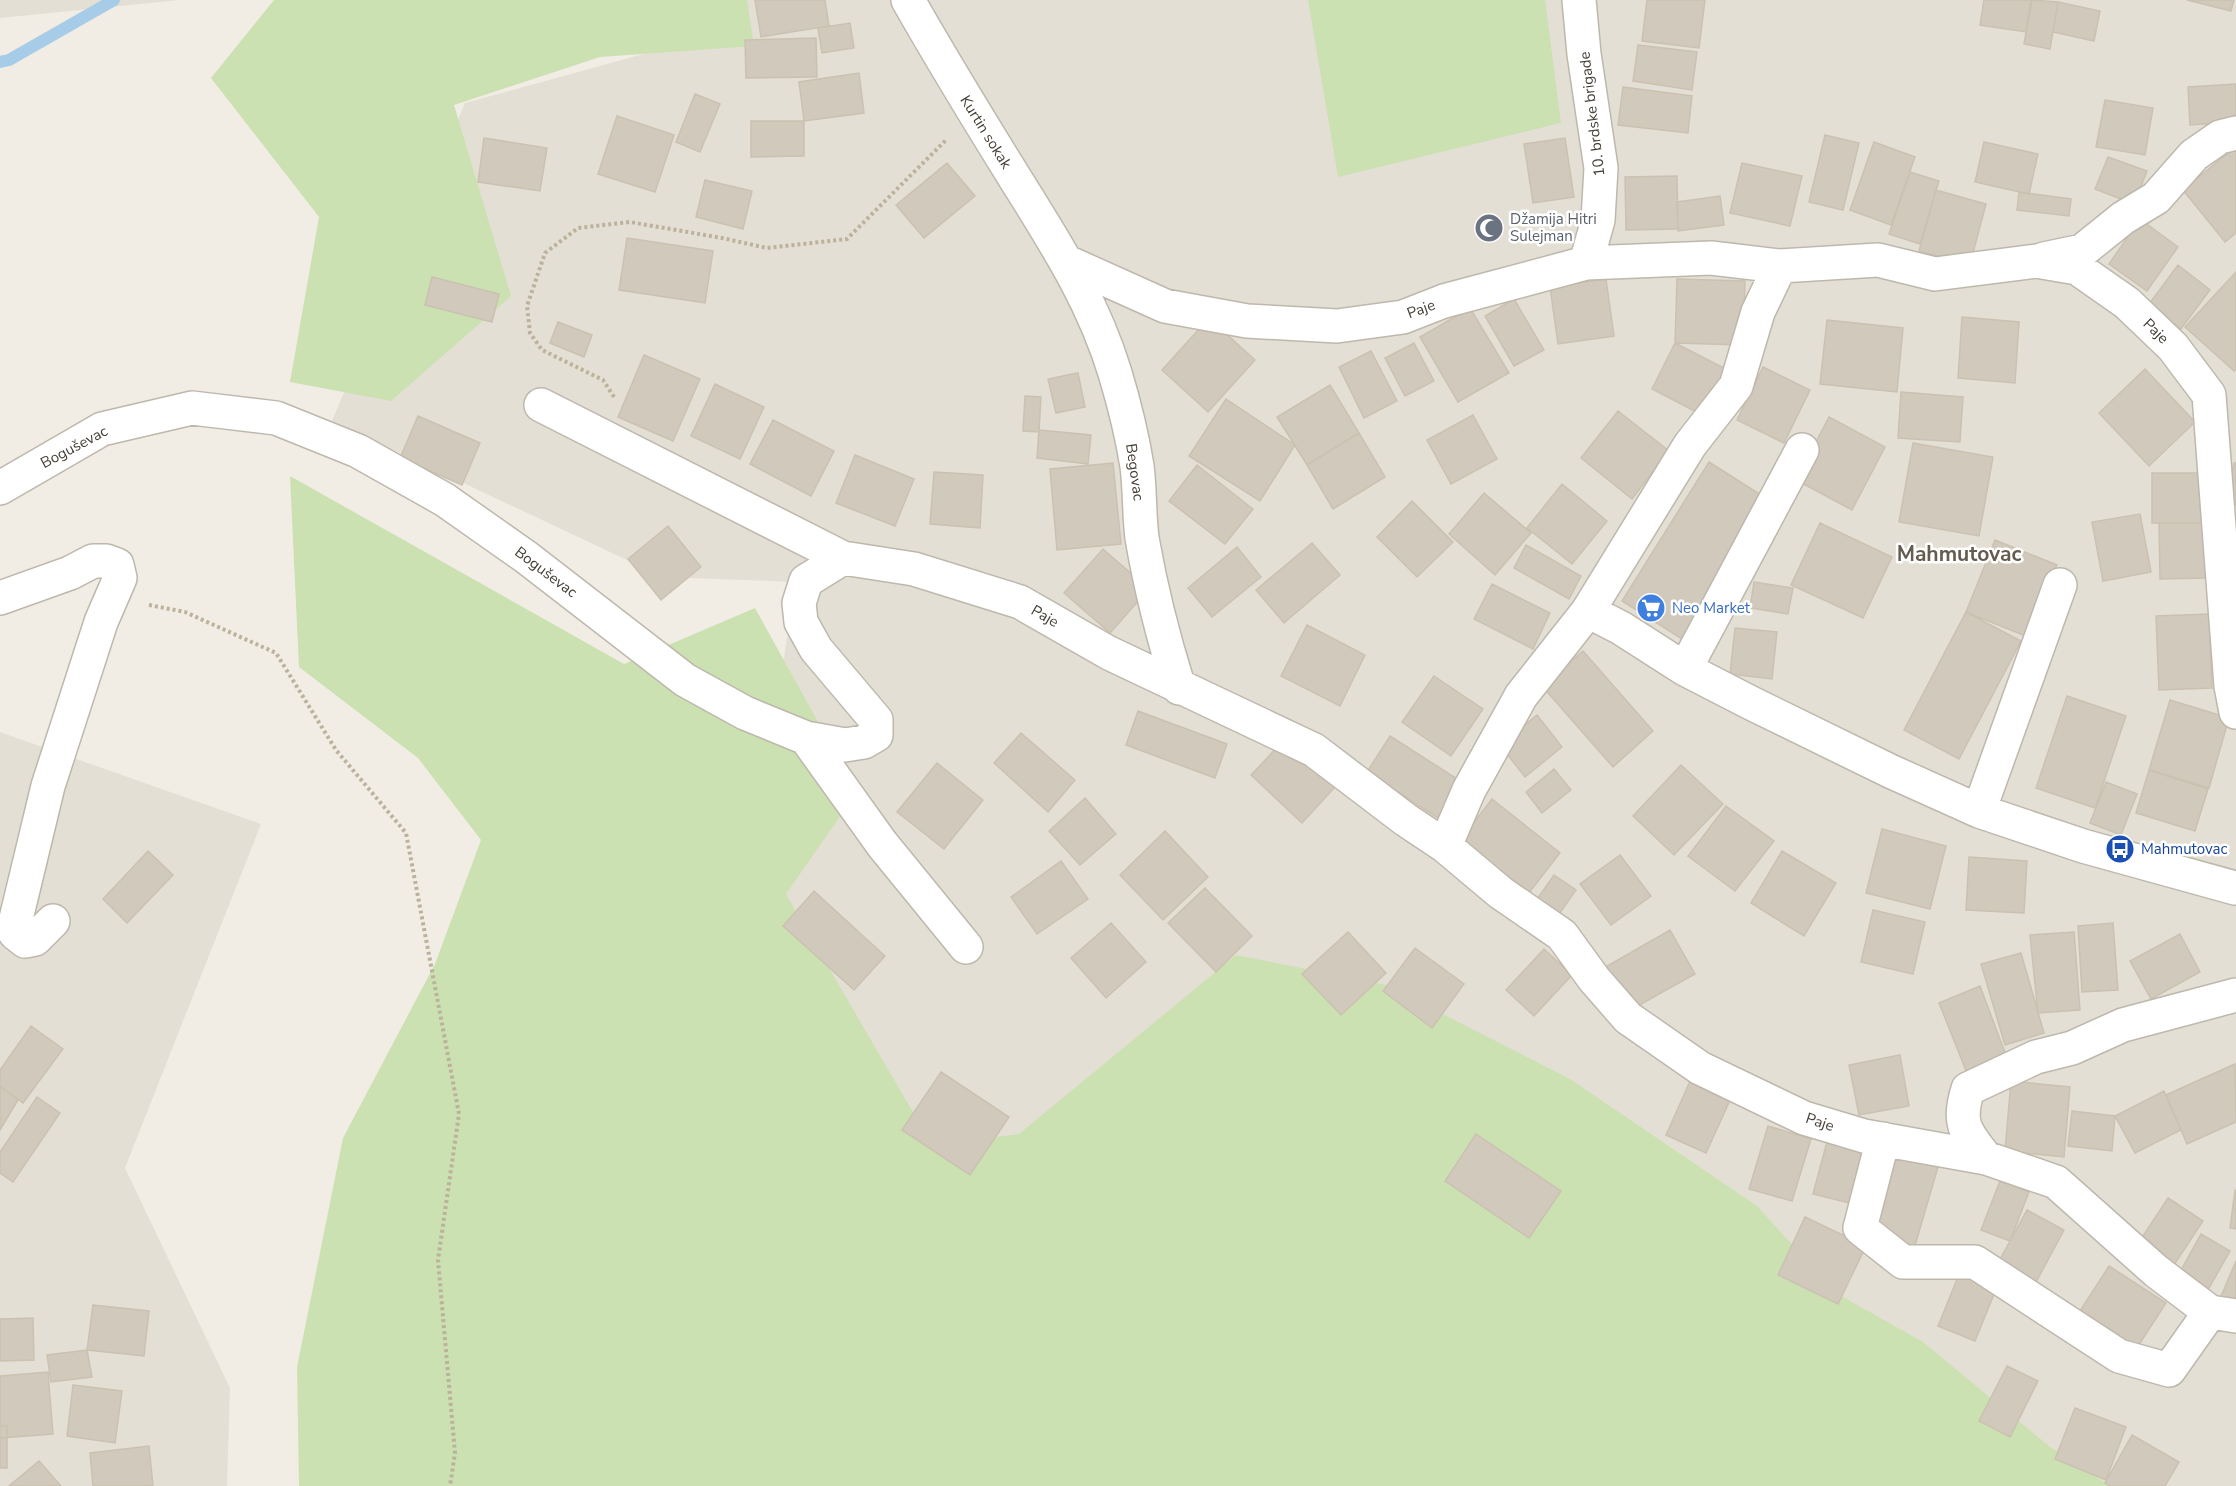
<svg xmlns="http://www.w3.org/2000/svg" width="2236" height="1486" viewBox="0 0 2236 1486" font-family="'Nunito Sans',sans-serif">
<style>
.residential{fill:#e4dfd4}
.green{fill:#cbe1b1}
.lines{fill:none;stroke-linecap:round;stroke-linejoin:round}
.stream{stroke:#a7cce8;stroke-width:12}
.building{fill:#d1c9bc;stroke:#cbc1b0;stroke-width:1.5}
.minor-casing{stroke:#beb8ac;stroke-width:36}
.path{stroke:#bcb19b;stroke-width:4;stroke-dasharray:3 3;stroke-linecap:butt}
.minor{stroke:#fff;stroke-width:33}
.labels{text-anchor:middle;stroke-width:5;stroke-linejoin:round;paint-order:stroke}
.street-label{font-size:15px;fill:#433e35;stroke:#fff}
.worship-label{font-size:15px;fill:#5b616d;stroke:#fff;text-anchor:start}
.shop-label{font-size:15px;fill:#366cbe;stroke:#fff;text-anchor:start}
.transit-label{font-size:15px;fill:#164399;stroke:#fff;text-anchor:start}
.district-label{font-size:21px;font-weight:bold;fill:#645c4e;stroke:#fff}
</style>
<rect width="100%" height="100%" fill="#f1ede5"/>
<path class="residential" d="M0,0H180L0,18Z
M715,0H2236V1486H2030L931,1267L742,922L796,582L663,577L332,421L465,103L731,30Z
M0,732L261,824L125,1168L230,1388L227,1486H0Z"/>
<path class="green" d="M274,0H747L754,46L600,57L454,105L511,296L391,401L290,382L319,217L211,78Z
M1308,0H1545L1561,123L1338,177Z
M290,476L624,664L755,608L857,792L786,894L932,1145L1019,1134L1236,955L1386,985L1570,1079L1757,1206L1836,1293L1923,1342L2050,1447L2110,1486H299L297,1367L343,1138L435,964L481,840L418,758L299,667Z"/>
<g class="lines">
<path class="stream" d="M0,62L9,60L114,0"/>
</g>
<path class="building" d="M755,0H825L829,26L761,37Z
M1647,0H1705L1699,48L1642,41Z
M1984,0H2031L2026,32L1980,25Z
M2032,0L2058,2L2050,49L2024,44Z
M2187,0H2234L2231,11Z
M2058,2L2100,11L2094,41L2053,32Z
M850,23L854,48L822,53L818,28Z
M816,38L817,77L746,78L745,40Z
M1638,45L1697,52L1692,90L1633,81Z
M859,73L864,113L804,121L799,82Z
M2236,84V122L2190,125L2188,87Z
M1623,87L1692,96L1688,133L1618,125Z
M695,94L720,104L700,152L676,142Z
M2105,100L2153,108L2145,155L2096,147Z
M617,116L674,135L655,192L598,174Z
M751,121H804V156L751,157Z
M1825,135L1859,143L1843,210L1809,202Z
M484,138L547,148L540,191L478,182Z
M1565,138L1574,197L1533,203L1524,144Z
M1874,142L1915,157L1891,225L1850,210Z
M1984,142L2038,154L2029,194L1975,182Z
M2234,148L2236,151V233L2225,242L2183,190Z
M2108,157L2147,171L2134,204L2095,189Z
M947,163L975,196L924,238L896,205Z
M1742,163L1802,176L1790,226L1730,213Z
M1910,172L1939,181L1920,244L1889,234Z
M1677,176L1678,229L1626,230L1625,177Z
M705,180L752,191L743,229L696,217Z
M1936,190L1986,204L1970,264L1919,251Z
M2019,192L2071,199L2069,216L2017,210Z
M1720,196L1724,225L1678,231L1677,202Z
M2140,219L2178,247L2147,291L2109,264Z
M627,238L713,251L705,303L619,290Z
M2178,265L2210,290L2181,329L2149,304Z
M2236,272V369L2234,371L2185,327Z
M432,277L499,294L492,322L425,305Z
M1606,279L1614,336L1558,344L1550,287Z
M1677,279L1745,281L1743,345L1675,343Z
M1514,299L1544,350L1514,366L1485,316Z
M1470,308L1509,373L1458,402L1420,337Z
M1962,317L2019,322L2015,383L1958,378Z
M1209,318L1255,360L1208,412L1162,370Z
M1827,320L1903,328L1897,392L1820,384Z
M558,322L592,335L584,357L550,343Z
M1414,343L1434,381L1405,396L1385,358Z
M1675,343L1728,370L1704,416L1652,389Z
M1371,351L1397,401L1364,418L1339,367Z
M644,355L700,379L673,441L618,417Z
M1763,367L1810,390L1784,443L1737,420Z
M2145,369L2195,422L2149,466L2099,413Z
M1078,373L1085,407L1056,413L1048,379Z
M715,384L764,407L740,459L691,436Z
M1330,385L1359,433L1307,465L1277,417Z
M1901,392L1963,397L1960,442L1898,438Z
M1025,396L1041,397L1039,432L1023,431Z
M1226,399L1295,445L1260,501L1189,456Z
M1618,411L1669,451L1632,499L1581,458Z
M1473,415L1497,459L1451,484L1427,440Z
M418,416L480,443L462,485L400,458Z
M1829,417L1885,447L1852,510L1796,480Z
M773,420L834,451L811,496L750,464Z
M1039,430L1091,435L1088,464L1037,458Z
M1359,433L1385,477L1333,509L1307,465Z
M1913,443L1993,457L1979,536L1899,522Z
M855,455L914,479L895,526L836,503Z
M1709,462L1769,500L1682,639L1622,601Z
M1113,463L1121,544L1057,550L1050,469Z
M2234,463H2236V505L2226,503Z
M1197,465L1253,509L1225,544L1169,501Z
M934,472L983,475L980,528L930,524Z
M2152,473H2206L2205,523H2152Z
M1562,484L1607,521L1572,564L1527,528Z
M1484,493L1531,533L1495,575L1449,534Z
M1412,501L1453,542L1417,577L1377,537Z
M2140,514L2151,572L2103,581L2092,522Z
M1820,523L1892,557L1863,618L1791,585Z
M2159,523H2205L2206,578L2160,579Z
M668,526L701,567L661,600L628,559Z
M1995,540L2057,565L2028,637L1966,612Z
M1312,543L1340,575L1284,623L1256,590Z
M1526,545L1581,576L1569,599L1514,568Z
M1237,547L1261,577L1212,617L1188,588Z
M1103,549L1149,589L1110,633L1064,593Z
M1754,582L1793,588L1788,614L1750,608Z
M1492,584L1550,613L1533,649L1474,619Z
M1966,612L2021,641L1959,759L1904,730Z
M2209,614L2212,688L2159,690L2156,616Z
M1307,625L1365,655L1340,706L1281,676Z
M1735,628L1777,632L1772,679L1730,674Z
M1583,651L1653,731L1613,767L1542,686Z
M1434,676L1483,709L1451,756L1402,722Z
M2067,696L2126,716L2095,808L2036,788Z
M2170,700L2229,718L2209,788L2149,770Z
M1138,711L1227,744L1215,778L1126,745Z
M1537,715L1562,747L1525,777L1500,745Z
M1021,733L1075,780L1048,812L994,763Z
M1390,736L1465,784L1441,820L1367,772Z
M1285,739L1335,787L1302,823L1251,775Z
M937,763L983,800L944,849L897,812Z
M1681,765L1723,804L1674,855L1633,816Z
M1554,769L1571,790L1542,813L1526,792Z
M2149,770L2208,789L2195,831L2136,813Z
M2106,782L2137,794L2121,835L2090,823Z
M1085,798L1116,834L1080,865L1049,831Z
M1492,799L1560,853L1525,898L1457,844Z
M1726,806L1774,841L1735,891L1688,856Z
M1882,829L1946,846L1930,909L1866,893Z
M1165,831L1208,877L1163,920L1120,875Z
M148,851L173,875L127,923L103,899Z
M1782,851L1836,883L1804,936L1751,903Z
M1620,855L1651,896L1611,925L1580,884Z
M1969,857L2027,861L2024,913L1966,910Z
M1061,861L1088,899L1037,934L1011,897Z
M1554,875L1576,890L1557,917L1535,902Z
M1205,888L1252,936L1216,972L1168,923Z
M814,891L885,956L854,990L783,926Z
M1873,910L1925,922L1913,974L1861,962Z
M1111,923L1146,962L1106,998L1071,958Z
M2113,923L2118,990L2082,992L2078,926Z
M1670,930L1695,974L1627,1012L1602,969Z
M1348,932L1386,973L1341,1015L1302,974Z
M2074,932L2080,1010L2038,1013L2030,935Z
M2180,934L2200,972L2151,999L2130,961Z
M1415,948L1464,984L1432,1028L1383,991Z
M1544,949L1572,975L1534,1016L1506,990Z
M2021,953L2044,1033L2005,1045L1981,964Z
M1980,986L2007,1058L1967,1073L1939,1003Z
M31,1026L63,1049L23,1103L0,1086V1070Z
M1900,1055L1909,1106L1859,1115L1849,1065Z
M2235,1064L2236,1122L2187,1144L2166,1095Z
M941,1072L1009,1117L970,1175L902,1130Z
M1691,1079L1731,1098L1706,1153L1666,1135Z
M2011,1081L2070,1087L2064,1157L2005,1151Z
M0,1086L18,1100L0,1130Z
M2164,1091L2181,1130L2135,1153L2115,1116Z
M37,1097L60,1113L13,1182L0,1173V1152Z
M2072,1111L2115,1116L2112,1151L2068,1146Z
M1768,1126L1811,1139L1792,1201L1749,1189Z
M1476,1134L1561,1191L1529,1238L1445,1181Z
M1828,1138L1872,1150L1858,1205L1813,1194Z
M1895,1154L1938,1167L1914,1249L1871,1237Z
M2000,1181L2029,1192L2010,1241L1981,1230Z
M2235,1190L2236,1191V1229L2230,1228Z
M2168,1198L2203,1221L2174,1265L2139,1242Z
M2027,1210L2064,1230L2035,1284L1998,1263Z
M1805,1217L1866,1246L1838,1304L1778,1275Z
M2201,1234L2230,1251L2204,1297L2175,1281Z
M2236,1261V1308L2219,1301Z
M2109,1266L2166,1303L2135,1351L2078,1314Z
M1960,1272L1997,1287L1975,1341L1938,1326Z
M93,1305L149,1311L144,1356L87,1350Z
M33,1318L34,1360L0,1361V1319Z
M87,1350L92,1377L51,1382L47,1355Z
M2007,1366L2038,1381L2010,1437L1979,1421Z
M48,1372L53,1434L0,1438V1376Z
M73,1385L122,1391L115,1443L67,1436Z
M2075,1408L2126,1427L2106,1480L2055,1459Z
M0,1426H7V1468H0Z
M2132,1435L2179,1462L2165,1486H2110L2105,1483Z
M149,1446L153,1486H93L90,1453Z
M39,1461L61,1486H9Z"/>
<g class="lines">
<g class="minor-casing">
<path id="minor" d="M908,0C942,60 977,117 1013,175C1054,241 1092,298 1115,373C1124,403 1132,435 1137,466C1140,489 1139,514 1142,538C1151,590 1163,637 1179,688
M1579,0L1584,54L1601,168L1598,220L1586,263
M2044,259L2082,251L2123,218L2156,198L2194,155L2220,137L2236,133
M1067,262L1165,306L1247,321L1337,326L1403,317L1444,301L1586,263L1711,258L1780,266L1878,260L1935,274L2036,261L2077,268L2127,303L2173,347L2209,395L2231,686L2236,712
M541,405L843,558L914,569L1020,602L1109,653L1314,750L1406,820L1445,846L1501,893L1562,935L1594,979L1628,1018L1700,1068L1804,1118L1864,1136L1986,1158L2056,1182L2156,1271L2210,1312L2236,1316
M0,488L102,429L192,408L276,418L358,451L445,500L526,557L685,680L745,713L806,738L845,745L864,742L876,735V720L816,649L801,622L799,603L806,581L843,558
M0,598L70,573L93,561H106L117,565L120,578L101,622L48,786L15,923V933L25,941L35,939L53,921
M1588,611L1621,628L1685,669L1751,703L1890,771L1979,811L2083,846L2235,888
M1685,669L1802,450
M806,738L882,844L966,947
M1979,811L2060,585
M1445,846L1469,790L1521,696L1588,611L1690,445L1736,386L1758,312L1780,266
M1883,1139L1860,1228L1903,1262H1975L2119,1356L2169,1370L2210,1312
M1986,1158C1965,1132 1957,1123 1968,1089L2036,1057L2072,1048L2123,1025L2236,995"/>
</g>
<path class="path" d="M614,397L603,380L542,350L530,333L527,306L545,253L578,228L630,222L722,238L767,248L847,239L946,140
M149,605L185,612L276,653L336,750L406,833L459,1114L438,1260L455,1453L450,1486"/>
<use href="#minor" class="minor"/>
</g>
<defs>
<g id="mosque-disc" transform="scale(1.5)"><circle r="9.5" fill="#6b7280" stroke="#fff"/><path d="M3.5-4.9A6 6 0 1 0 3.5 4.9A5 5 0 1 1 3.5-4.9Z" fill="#fff"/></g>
<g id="supermarket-disc" transform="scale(1.5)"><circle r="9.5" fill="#3f7fe0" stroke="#fff"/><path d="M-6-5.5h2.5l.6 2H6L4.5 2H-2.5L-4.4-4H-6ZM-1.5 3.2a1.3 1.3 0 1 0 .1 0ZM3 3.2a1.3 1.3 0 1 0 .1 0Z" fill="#fff"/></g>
<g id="bus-disc" transform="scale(1.5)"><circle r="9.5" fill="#1a4fb4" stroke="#fff"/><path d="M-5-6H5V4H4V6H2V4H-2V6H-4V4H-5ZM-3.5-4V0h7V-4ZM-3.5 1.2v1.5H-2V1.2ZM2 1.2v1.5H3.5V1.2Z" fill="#fff"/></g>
</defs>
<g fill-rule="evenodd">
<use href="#mosque-disc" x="1489" y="228"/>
<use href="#supermarket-disc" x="1651" y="608"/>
<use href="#bus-disc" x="2120" y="849"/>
</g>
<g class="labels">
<g class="street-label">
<text transform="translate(1592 114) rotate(-97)" y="5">10. brdske brigade</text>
<text transform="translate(986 132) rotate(58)" y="5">Kurtin sokak</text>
<text transform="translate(1421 309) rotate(-20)" y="5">Paje</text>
<text transform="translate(2156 331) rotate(44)" y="5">Paje</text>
<text transform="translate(74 447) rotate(-28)" y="5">Boguševac</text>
<text transform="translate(1135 472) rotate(82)" y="5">Begovac</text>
<text transform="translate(546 572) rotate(37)" y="5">Boguševac</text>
<text transform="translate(1045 616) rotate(30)" y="5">Paje</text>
<text transform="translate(1820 1122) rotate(18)" y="5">Paje</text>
</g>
<g class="worship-label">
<text x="1510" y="224">Džamija Hitri<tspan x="1510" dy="17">Sulejman</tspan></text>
</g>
<g class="shop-label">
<text x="1672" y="613">Neo Market</text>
</g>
<g class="transit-label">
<text x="2141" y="854">Mahmutovac</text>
</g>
<g class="district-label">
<text x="1959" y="561">Mahmutovac</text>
</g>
</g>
</svg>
